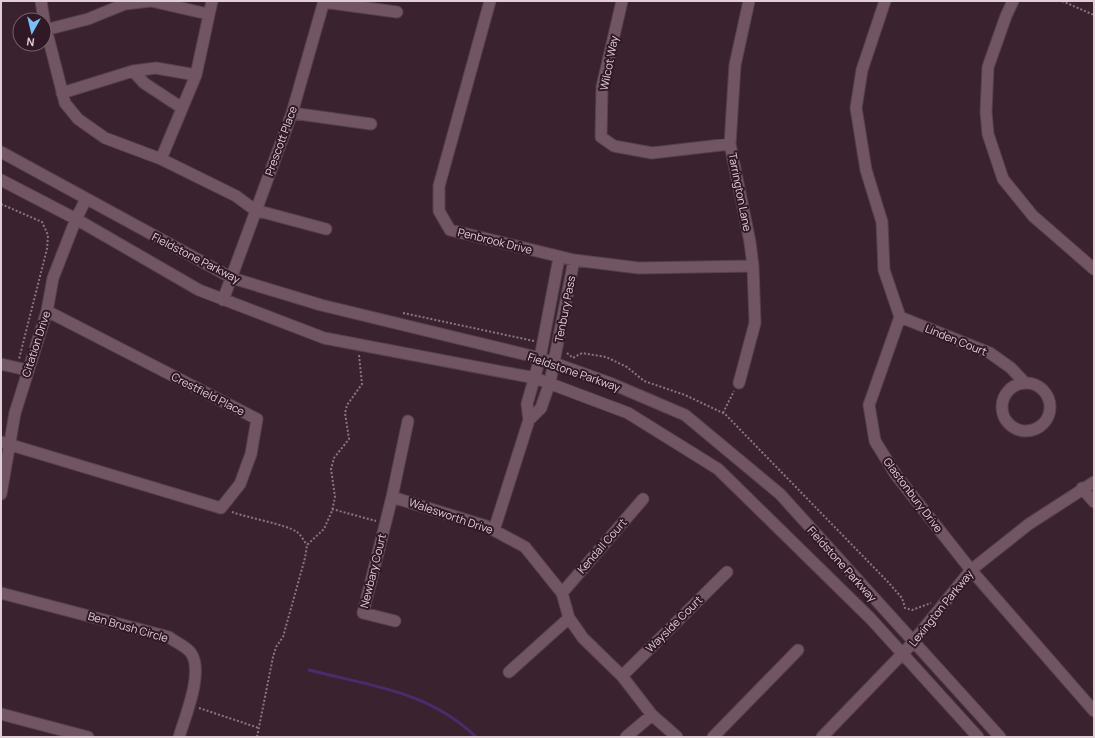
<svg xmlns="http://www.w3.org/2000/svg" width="1095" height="738" viewBox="0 0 1095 738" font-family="Manrope,sans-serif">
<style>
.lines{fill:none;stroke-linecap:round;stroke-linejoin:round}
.stream{stroke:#4e2a6d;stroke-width:3}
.minor-casing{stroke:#56414d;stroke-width:13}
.path{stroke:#8b7680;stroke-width:2;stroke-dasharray:2 2;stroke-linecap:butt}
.minor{stroke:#725563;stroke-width:11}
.labels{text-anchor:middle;stroke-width:4;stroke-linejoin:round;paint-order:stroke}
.street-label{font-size:11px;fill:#e0cfd7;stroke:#301825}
</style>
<rect width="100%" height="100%" fill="#3b222f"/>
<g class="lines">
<path class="stream" d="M309,670C371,686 428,691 476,737"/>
<g class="minor-casing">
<path id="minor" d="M41,1L44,20
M490,1L439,186V211L450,230L574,260L639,268L753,266
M622,1L602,87L601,137L614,146L652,153L730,144
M885,1L862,70L856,108L866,170L882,222L884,270L900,317L869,405L875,441L896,475L971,570L1094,711
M1013,1L1006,16L988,67L986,112L988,134L1003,179L1033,216L1094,269
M323,2L397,12
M44,21L65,103L78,119L105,138L161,159L236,196L255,210L326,229
M45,30L88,19L125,4L151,1L208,14
M133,71L144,83L182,108
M62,93L133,71L156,68L196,75
M292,113L371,124
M1,152L232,278L321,305L540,358L610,383L685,415L780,494L1000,737
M161,159L196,75L212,1
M1,180L76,219L199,290L324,338L535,378L628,413L718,469L871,619L978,737
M223,300L292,113L324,1
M900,317L990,353L1011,368L1025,383
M1,364L27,370
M739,383L755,323L753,266L750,242L730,144L735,65L749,1
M1002 407a24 24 0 1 1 48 0a24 24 0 1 1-48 0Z
M529,420L541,408L550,382L574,260
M1,442L221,508L240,484L251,454L257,419L47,311
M1082,488L1094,502
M1,494L15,413L47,311L53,278L76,219L86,199
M392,497L486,526L525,547L562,593L569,618L583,638L622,676L652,715L677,737
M494,530L529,420L527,404L540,358L559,258
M1,593L169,637C175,642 187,647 191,653C204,672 185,717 179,737
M562,593L643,499
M395,621L363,613L392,497L408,421
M509,672L569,618
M622,676L727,572
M1,714L88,737
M626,737L652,715
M713,737L798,650
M822,737L907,649L971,570L1029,524L1094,482"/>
</g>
<path class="path" d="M1062,1L1094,15
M1,204L42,222L48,235L47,249L19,359
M403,313L534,341
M567,353L573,358L582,353L606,357L627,367L644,381L685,395L725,414L888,582L902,598L905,608L912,610L931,603
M723,413L734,391
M332,509L376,521
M232,512C248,518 285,524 297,532C301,535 304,541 307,545
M199,708L259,728
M257,737L273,657L276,647L283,637L305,558L307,545L324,529L332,511L335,497L331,469L334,458L349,439L345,413L347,405L362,384L359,355"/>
<use href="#minor" class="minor"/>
</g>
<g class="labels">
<g class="street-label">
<text transform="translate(609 63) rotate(-79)" y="4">Wilcot Way</text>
<text transform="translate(281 141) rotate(-70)" y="4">Prescott Place</text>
<text transform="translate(740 192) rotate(79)" y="4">Tarrington Lane</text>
<text transform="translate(495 241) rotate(14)" y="4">Penbrook Drive</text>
<text transform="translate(196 258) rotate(27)" y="4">Fieldstone Parkway</text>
<text transform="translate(565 309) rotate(-79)" y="4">Tenbury Pass</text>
<text transform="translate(956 340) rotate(22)" y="4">Linden Court</text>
<text transform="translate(36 344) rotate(-72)" y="4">Citation Drive</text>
<text transform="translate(574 372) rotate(19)" y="4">Fieldstone Parkway</text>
<text transform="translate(208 394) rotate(27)" y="4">Crestfield Place</text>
<text transform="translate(913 495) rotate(53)" y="4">Glastonbury Drive</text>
<text transform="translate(451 516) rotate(19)" y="4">Walesworth Drive</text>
<text transform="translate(602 546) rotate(-49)" y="4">Kendall Court</text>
<text transform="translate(842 564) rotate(48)" y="4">Fieldstone Parkway</text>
<text transform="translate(373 571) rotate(-76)" y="4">Newbary Court</text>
<text transform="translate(941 608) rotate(-51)" y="4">Lexington Parkway</text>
<text transform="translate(674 624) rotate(-45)" y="4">Wayside Court</text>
<text transform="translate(128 627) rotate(16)" y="4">Ben Brush Circle</text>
</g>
</g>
<rect width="1095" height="738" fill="none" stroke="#e0cfd7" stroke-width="4"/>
<g transform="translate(32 32) rotate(188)"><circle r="19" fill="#301825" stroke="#76616c"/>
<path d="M0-3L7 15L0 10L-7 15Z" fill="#7abff8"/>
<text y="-6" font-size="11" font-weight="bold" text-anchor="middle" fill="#e0cfd7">N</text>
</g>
</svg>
